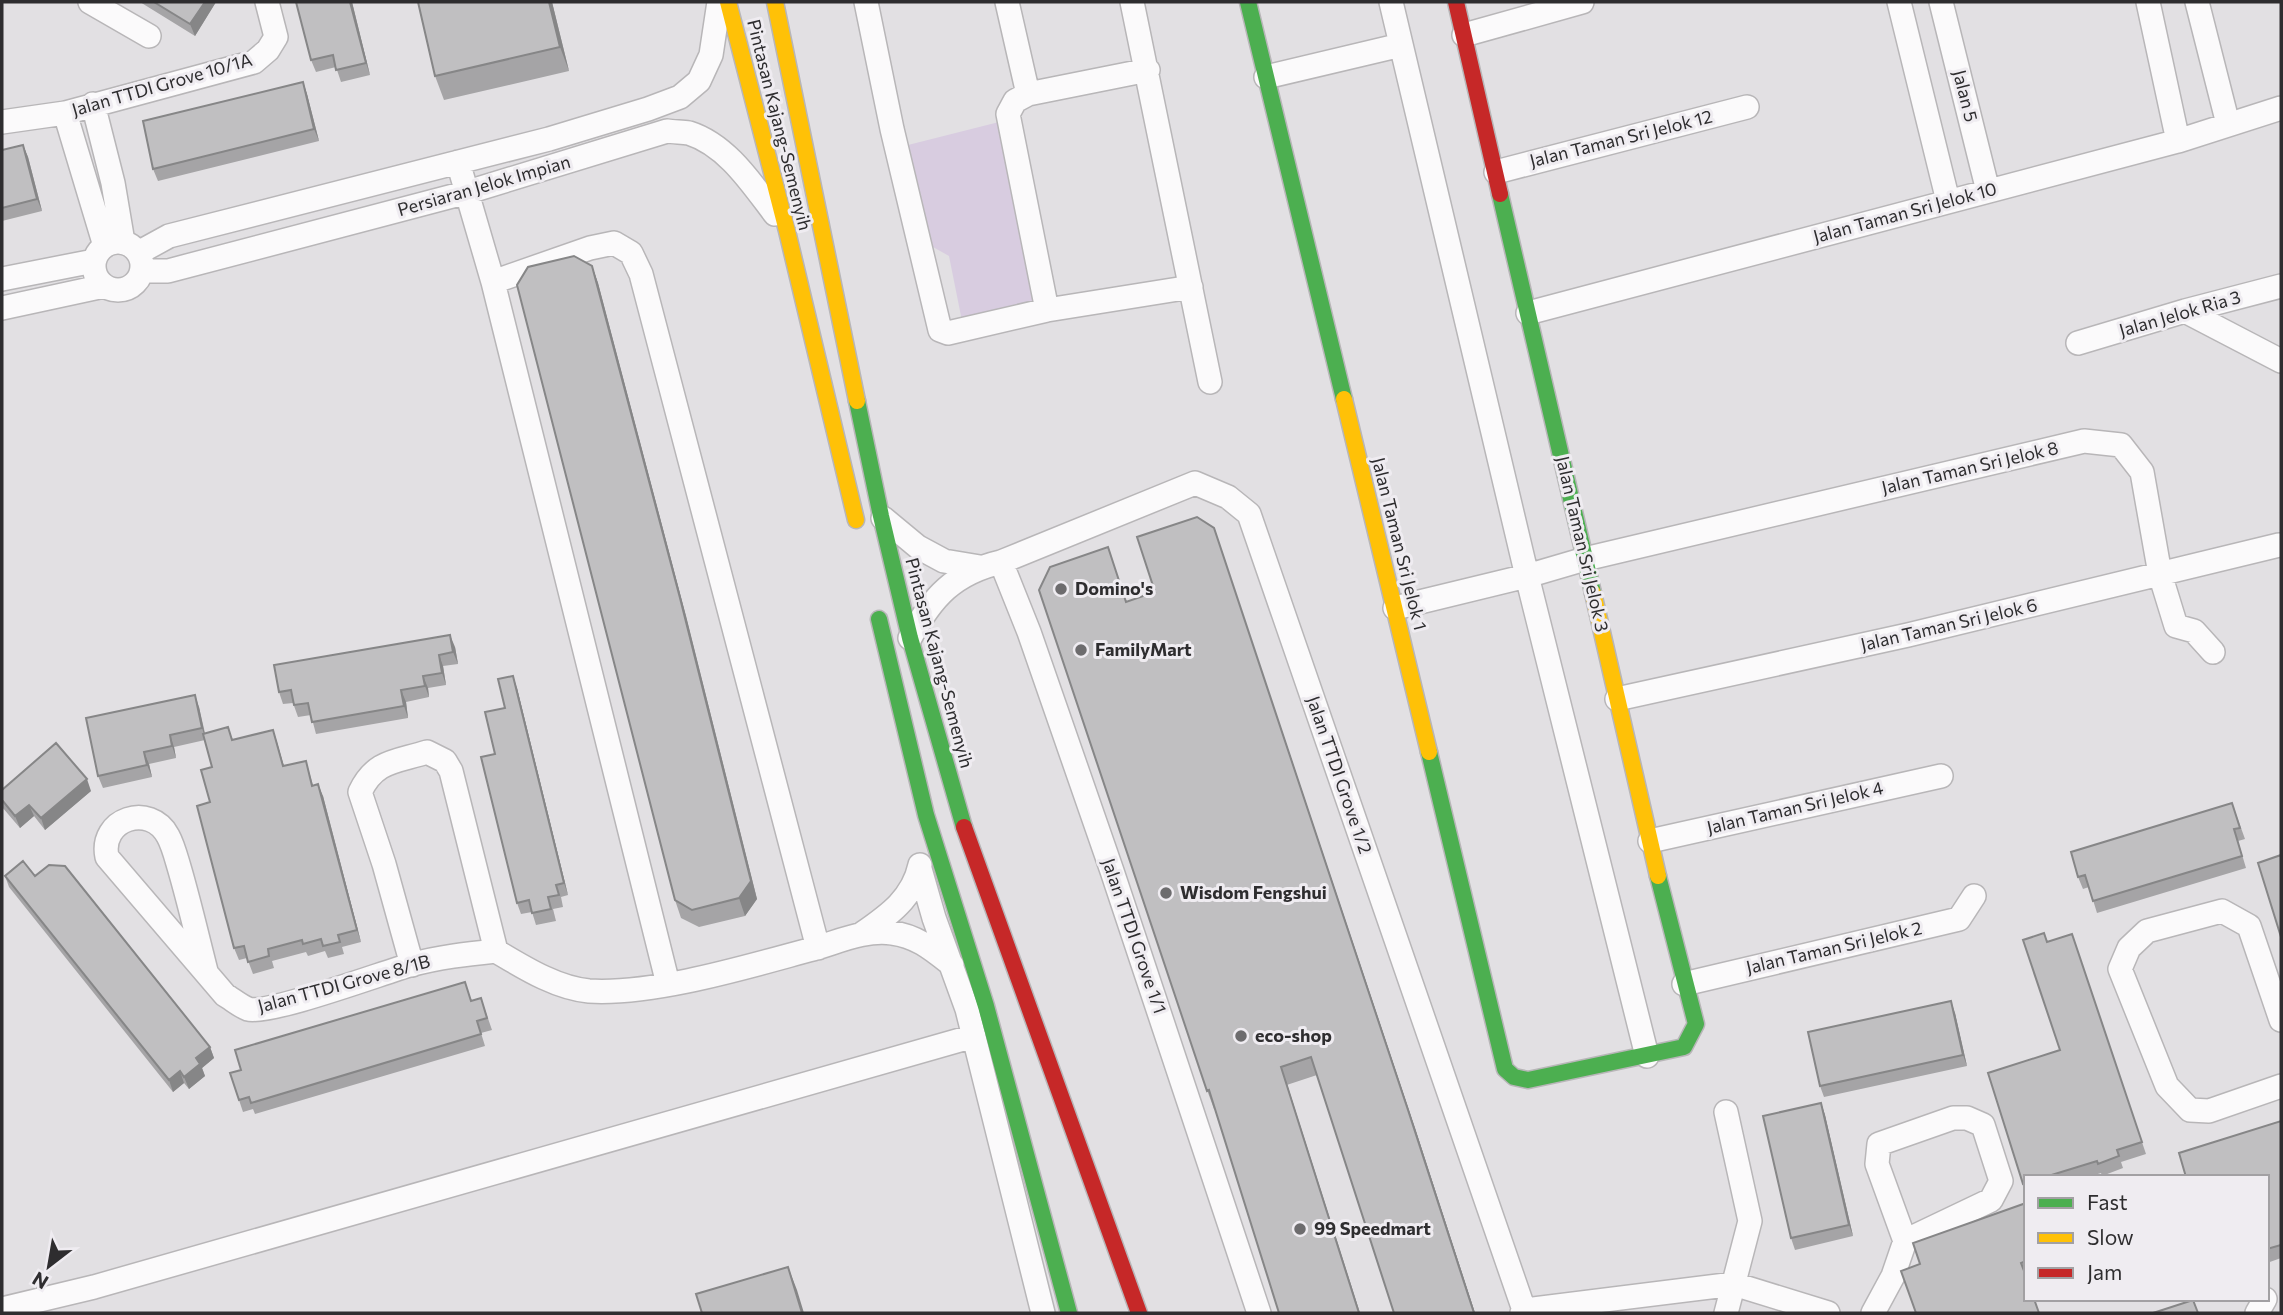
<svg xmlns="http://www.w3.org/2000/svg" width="2283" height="1315" viewBox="0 0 2283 1315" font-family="Commissioner,sans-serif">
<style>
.green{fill:#d8cce0}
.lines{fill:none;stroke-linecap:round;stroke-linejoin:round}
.street-casing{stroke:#b8b6b8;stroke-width:26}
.fast-casing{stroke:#b8b6b8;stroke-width:19}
.slow-casing{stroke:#b8b6b8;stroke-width:19}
.jam-casing{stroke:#b8b6b8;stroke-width:19}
.street{stroke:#fbfafb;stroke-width:23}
.fast{stroke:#4caf50;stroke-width:16}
.slow{stroke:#ffc107;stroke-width:16}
.jam{stroke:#c62828;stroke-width:16}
.wall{fill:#a5a4a6}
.shaded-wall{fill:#868687}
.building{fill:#c0bfc1;stroke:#868687;stroke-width:2}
.poi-dot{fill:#6d6c6e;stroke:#efecf1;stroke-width:2.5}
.labels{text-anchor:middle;stroke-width:6;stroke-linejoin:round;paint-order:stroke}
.street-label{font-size:18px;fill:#2e2d2f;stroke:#efecf1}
.poi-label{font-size:18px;font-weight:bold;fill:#2e2d2f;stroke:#efecf1;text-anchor:start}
</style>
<rect width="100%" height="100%" fill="#e2e0e3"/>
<path class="green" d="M999,122L1041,305L963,326L949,256L933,247L908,145Z"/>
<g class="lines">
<g class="street-casing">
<path id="street" d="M90,2L149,36
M866,2L892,129L940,330L948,333L1047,310L1191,287
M1007,2L1028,94L1015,101L1008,114L1047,310
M1132,2L1210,382
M1391,2L1527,576L1647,1056
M1899,2L1948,201
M1941,2L1988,191
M2148,2L2178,141
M2197,2L2228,124
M1464,35L1582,2
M1266,77L1401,45
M1028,94L1148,70
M93,104L113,183L123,242
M65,113L105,246
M2,122L65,113L254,62L268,50L276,37L267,2
M458,162L493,282L668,984
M1496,172L1747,107
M94 266a24 24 0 1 1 48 0a24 24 0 1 1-48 0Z
M138,253L169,236L549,139L648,109L680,97L699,81L711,55L719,2
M142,271H168L468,192L667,131C674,132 682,132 689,133C727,145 752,184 775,214
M2,279L94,261
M493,282L590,248L614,243L631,253L641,274L818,948
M2,308L104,286
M2185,311L2281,361
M1528,313L2178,141L2281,108
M2078,343L2185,311L2281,286
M883,518L918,547L944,561L980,567
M1001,562L1029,632L1112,871L1259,1313
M1395,608L1527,576L1585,559L2084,441L2121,445L2142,472L2160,574L2176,626L2194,631L2213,652
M910,638C932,597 954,573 1001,562L1195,483L1228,497L1249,514L1524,1310L1522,1313
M1617,699L1908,635L2279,545
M1650,841L1941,776
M920,869L934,918L967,1009L1043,1313
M863,933C889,915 913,898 920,865
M496,951C523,967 556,988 589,991C653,995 746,967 809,950C836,943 864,929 892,933C917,936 933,950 952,965
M412,965L384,864L360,792C375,760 396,762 427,752L445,761L451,771L496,951
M206,971C197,936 189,901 179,867C176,857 173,845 168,836C150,802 99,819 107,857L225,995C232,999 240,1006 248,1009C269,1015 382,973 410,965C439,957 467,954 496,951
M1684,984L1959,919L1974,896
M2281,1020L2249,926L2222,911L2147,931L2129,948L2120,969L2167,1086L2190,1110L2209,1111L2281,1086
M2,1309L94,1287L974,1036
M1524,1310L1734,1284L1828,1313
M1726,1313L1750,1221L1726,1112
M1873,1313L1893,1276L1905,1241L1991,1200L2001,1181L1983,1125L1967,1118H1953L1879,1144L1877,1164L1905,1241
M2257,1313L2265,1299"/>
</g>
<g class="fast-casing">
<path id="fast" d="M1248,2L1344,399
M1500,194L1593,593
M857,401L881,516L910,638L964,827
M879,619L926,815L986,1006L1069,1313
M1429,752L1505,1069L1514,1077L1528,1080L1684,1047L1696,1024L1658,876"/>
</g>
<g class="slow-casing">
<path id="slow" d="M728,2L787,231L856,520
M775,2L857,401
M1344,399L1429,752
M1593,593L1658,876"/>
</g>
<g class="jam-casing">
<path id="jam" d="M1456,2L1500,194
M964,827L1139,1313"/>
</g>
<use href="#street" class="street"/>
<use href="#fast" class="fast"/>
<use href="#slow" class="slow"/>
<use href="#jam" class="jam"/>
</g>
<path class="wall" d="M140,2H216L195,36Z
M296,2H352L370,75L341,82L336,67L316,72L311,60Z
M418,2H552L569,71L444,100L435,76Z
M303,82L307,94L319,141L158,181L153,169Z
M23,145L28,157L42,211L2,221V150Z
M592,266L598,283L686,616L757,899L745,916L699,927L681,918L675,900Z
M1220,546L1415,1128L1475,1313H1394L1317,1075L1214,1109L1200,1071L1155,592Z
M455,647L458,664L443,666L446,685L428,688L429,697L406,702L408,718L316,734L311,715L298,717L293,703L283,704L279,692Z
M517,688L568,895L561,897L563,907L553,909L556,921L536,925L532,912L521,914L517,903L495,754L505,708Z
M199,707L205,733L233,740L273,730L284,766L306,761L313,785L323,796L361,942L342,947L344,954L328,958L325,951L308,956L306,952L272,961L274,968L253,974L247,958L239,960L234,948L210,802L212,767L205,740L174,747L176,758L149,764L152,777L103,788L98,776Z
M2,790L91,791L45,830L34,816L20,828L2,807Z
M2232,803L2245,839L2238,841L2246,868L2097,913L2089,887L2083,889L2078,877Z
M5,876H35L210,1047L214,1058L202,1068L205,1076L189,1089L184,1083L173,1092L9,887Z
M2072,934L2146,1154L2121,1162L2123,1168L2102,1176L2101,1173L2088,1177H2026V1190L1988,1073L2060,1050L2047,942Z
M481,998L492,1030L481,1033L485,1046L255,1114L253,1109L243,1112L239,1100L241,1070Z
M1955,1013L1967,1066L1824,1097L1820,1086Z
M1821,1103L1825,1115L1853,1236L1795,1250L1791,1238Z
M2281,1121V1258L2267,1263V1177Z
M2026,1203V1275L1916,1313Z"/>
<path class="shaded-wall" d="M205,2H216L195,36L190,24Z
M350,2H352L370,75L366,63Z
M549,2H552L569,71L560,47Z
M303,82L307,94L319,141L314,129Z
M23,145L28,157L42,211L37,199Z
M592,266L598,283L686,616L757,899L745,916L739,898Z
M1220,546L1415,1128L1475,1313H1474Z
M450,635L455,647L458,664L453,652Z
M439,655L443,666L446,685L442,673Z
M423,676L428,688L429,697L425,686Z
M513,676L517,688L568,895L564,883Z
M401,690L406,702L408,718L404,706Z
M195,695L199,707L206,740L202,728Z
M273,730L277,742L287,778L283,766Z
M170,735L174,747L176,758L172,746Z
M144,752L149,764L152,777L147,765Z
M87,779L91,791L45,830L41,818Z
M318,784L323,796L361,942L357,930Z
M29,805L34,816L20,828L15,816Z
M1951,1001L1955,1013L1967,1066L1963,1055Z
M210,1047L214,1058L202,1068L205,1076L189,1089L184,1077L196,1058Z
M1281,1067L1287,1084L1360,1313H1359Z
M180,1071L184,1083L173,1092L169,1080Z
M1821,1103L1825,1115L1853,1236L1849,1225Z
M788,1267L797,1290L804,1313H802Z"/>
<path class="building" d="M154,2H205L190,24Z
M296,2H350L366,63L336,70L333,55L311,60Z
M418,2H549L560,47L435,76Z
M303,82L314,129L153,169L143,121Z
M23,145L37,199L2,208V150Z
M574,256L592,266L680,598L751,881L739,898L692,910L675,900L517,285L528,267Z
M1197,517L1214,528L1408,1110L1474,1313H1394L1311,1057L1281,1067L1359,1313H1279L1209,1090L1207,1091L1039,590L1050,567L1108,547L1126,602L1155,592L1137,537Z
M450,635L453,652L439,655L442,673L423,676L425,686L401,690L404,706L312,722L308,703L294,705L291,690L279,692L274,665Z
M513,676L564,883L556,885L559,895L548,897L551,909L532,913L529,900L517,903L481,757L495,754L485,712L505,708L498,679Z
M195,695L202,728L170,735L172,746L144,752L147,765L98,776L86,718Z
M228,727L232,740L273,730L283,766L306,761L312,786L318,784L357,930L338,935L340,942L323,946L321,939L303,944L302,940L268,949L269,956L248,962L244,946L234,948L197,806L210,802L201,770L212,767L203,734Z
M56,743L87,779L41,818L29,805L15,816L2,800V790Z
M2232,803L2240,828L2234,829L2242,856L2093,901L2085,875L2078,877L2071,852Z
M2281,855V937L2258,863Z
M23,861L35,876L49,865L65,866L210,1047L196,1058L200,1064L184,1077L180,1071L169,1080L5,876Z
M2044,933L2047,942L2072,934L2142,1142L2117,1150L2119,1156L2098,1164L2097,1161L2045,1177H2026V1183L2023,1184L1988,1073L2060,1050L2023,940Z
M465,982L471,1001L481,998L487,1018L477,1021L481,1034L251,1103L249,1097L239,1100L230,1073L241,1070L235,1050Z
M1951,1001L1963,1055L1820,1086L1808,1032Z
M1821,1103L1849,1225L1791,1238L1763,1116Z
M2281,1121V1245L2267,1249V1177H2186L2179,1153Z
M2026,1203V1261L2021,1263L2026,1276V1299H2034L2039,1313H1915H1916L1901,1271L1920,1264L1913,1243Z
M788,1267L802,1313H702L696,1294Z
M2193,1300L2198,1313H2153Z"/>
<g class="poi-dot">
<circle cx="1061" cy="589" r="7"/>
<circle cx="1081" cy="650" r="7"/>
<circle cx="1166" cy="893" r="7"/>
<circle cx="1241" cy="1036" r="7"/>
<circle cx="1300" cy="1229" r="7"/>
</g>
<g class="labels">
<g class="street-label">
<text transform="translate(162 85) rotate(-16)" y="6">Jalan TTDI Grove 10/1A</text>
<text transform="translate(1965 96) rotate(76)" y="6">Jalan 5</text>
<text transform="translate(779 125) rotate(76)" y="6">Pintasan Kajang-Semenyih</text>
<text transform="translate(1621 139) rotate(-14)" y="6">Jalan Taman Sri Jelok 12</text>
<text transform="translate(484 186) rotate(-16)" y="6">Persiaran Jelok Impian</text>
<text transform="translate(1905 213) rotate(-15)" y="6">Jalan Taman Sri Jelok 10</text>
<text transform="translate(2180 314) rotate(-16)" y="6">Jalan Jelok Ria 3</text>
<text transform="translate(1970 468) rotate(-13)" y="6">Jalan Taman Sri Jelok 8</text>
<text transform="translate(1399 544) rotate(76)" y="6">Jalan Taman Sri Jelok 1</text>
<text transform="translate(1582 544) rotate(77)" y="6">Jalan Taman Sri Jelok 3</text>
<text transform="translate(1949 625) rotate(-13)" y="6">Jalan Taman Sri Jelok 6</text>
<text transform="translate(939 663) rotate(75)" y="6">Pintasan Kajang-Semenyih</text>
<text transform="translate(1339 775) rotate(71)" y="6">Jalan TTDI Grove 1/2</text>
<text transform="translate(1795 808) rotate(-13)" y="6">Jalan Taman Sri Jelok 4</text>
<text transform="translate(1134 936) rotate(71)" y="6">Jalan TTDI Grove 1/1</text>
<text transform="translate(1834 948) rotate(-13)" y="6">Jalan Taman Sri Jelok 2</text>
<text transform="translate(344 984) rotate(-15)" y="6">Jalan TTDI Grove 8/1B</text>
</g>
<g class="poi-label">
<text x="1075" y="595">Domino's</text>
<text x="1095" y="656">FamilyMart</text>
<text x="1180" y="899">Wisdom Fengshui</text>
<text x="1255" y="1042">eco-shop</text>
<text x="1314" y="1235">99 Speedmart</text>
</g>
</g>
<rect width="2283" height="1315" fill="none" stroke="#2e2d2f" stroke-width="7"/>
<rect x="2024" y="1175" width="245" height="126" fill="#efecf1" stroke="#a2a0a3" stroke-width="2"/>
<rect x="2038" y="1198" width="35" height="10" fill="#4caf50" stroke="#a2a0a3" stroke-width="2"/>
<text x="2087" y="1210" font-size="21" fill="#2e2d2f">Fast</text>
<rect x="2038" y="1233" width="35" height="10" fill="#ffc107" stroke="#a2a0a3" stroke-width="2"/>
<text x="2087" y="1245" font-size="21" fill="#2e2d2f">Slow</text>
<rect x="2038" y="1268" width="35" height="10" fill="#c62828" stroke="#a2a0a3" stroke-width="2"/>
<text x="2087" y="1280" font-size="21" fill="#2e2d2f">Jam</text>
<g transform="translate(49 1266) rotate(211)" stroke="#efecf1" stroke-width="5" paint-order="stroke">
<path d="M0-5L12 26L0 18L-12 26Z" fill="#2e2d2f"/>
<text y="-10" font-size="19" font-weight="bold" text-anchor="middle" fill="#2e2d2f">N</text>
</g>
</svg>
